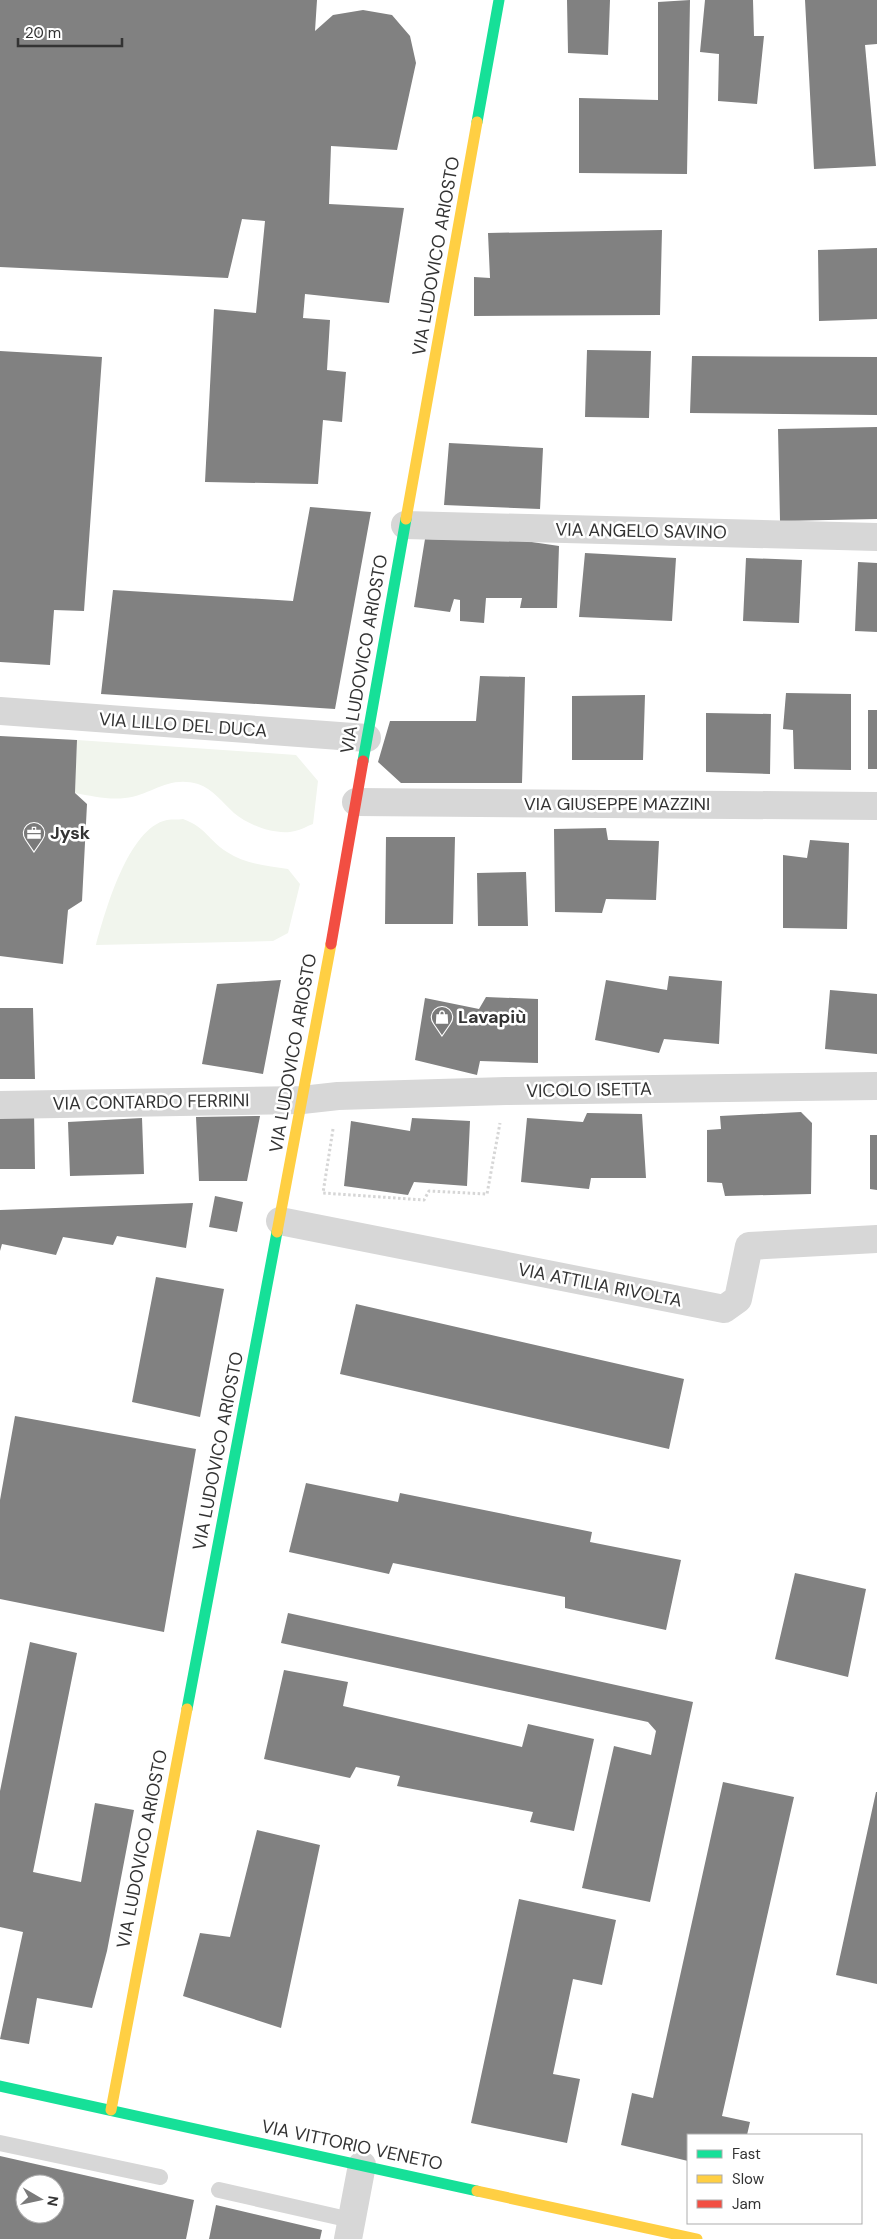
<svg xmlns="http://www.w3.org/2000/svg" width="877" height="2239" viewBox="0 0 877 2239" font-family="'DM Sans',sans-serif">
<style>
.green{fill:#f1f5ed}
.building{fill:#818181;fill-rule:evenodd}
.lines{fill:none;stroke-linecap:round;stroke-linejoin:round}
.path{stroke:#d6d6d6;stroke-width:3;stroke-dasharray:2.5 2.5;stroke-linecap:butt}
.lane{stroke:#d7d7d7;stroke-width:16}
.street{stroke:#d7d7d7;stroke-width:28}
.fast{stroke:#16e098;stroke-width:11}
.slow{stroke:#ffcf43;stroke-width:11}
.jam{stroke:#f24e42;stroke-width:11}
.labels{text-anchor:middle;stroke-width:5;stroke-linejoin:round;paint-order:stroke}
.street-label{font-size:18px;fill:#333;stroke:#fff}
.poi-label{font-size:18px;font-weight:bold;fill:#333;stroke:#fff;text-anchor:start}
</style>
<rect width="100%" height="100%" fill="#fff"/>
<path class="green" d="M77,740L296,755L318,781L313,824C307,826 301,830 295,831C276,836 248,825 234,813C223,803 213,789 198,784C168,775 152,795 125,798C108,800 92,796 75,793Z
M183,819C207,828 208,840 227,852C245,864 267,866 288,869L300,884L288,933L273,941L96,945C105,912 128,828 167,820C172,819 178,820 183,819Z"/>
<path class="building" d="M0,0H317L315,31L333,15L363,10L392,15L410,36L416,63L397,150L331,146L329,204L404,208L389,303L305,294L303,318L330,320L327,370L346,372L342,422L323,420L318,484L205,482L214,309L256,313L265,221L242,219L228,278L0,267Z
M567,0H610L608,55L568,53Z
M690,0L687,174L579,173V98L658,100V2Z
M705,0H753L754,36H764L757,104L718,101L719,54L700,52Z
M805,0H877V44L865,45L876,166L814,169Z
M662,230L660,315L474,316V277L490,278L488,233Z
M877,248V319L819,321L818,250Z
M587,350L651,351L649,418L585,417Z
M0,351L102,357L84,611L54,610L50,665L0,662Z
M692,356L877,357V415L690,413Z
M877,427V519L780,521L778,429Z
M449,443L543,448L540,509L444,505Z
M310,507L371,512L335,709L101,694L113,590L293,601Z
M425,539L525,541L559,546L557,608H520L522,598H486L484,623L460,621V600L454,599L450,612L414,607Z
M585,553L676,558L672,621L579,617Z
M746,558L802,560L799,623L743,621Z
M858,562L877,563V632L855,631Z
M480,676L525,677L522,783H401L378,762L390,721H476Z
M786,693L851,694V770L794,769L793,730L783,729Z
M645,695L643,760H572V696Z
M868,710H877V769H868Z
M706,713L771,714L770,774L706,772Z
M0,736L77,740L75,793L87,804L82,901L68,910L63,964L0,956Z
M606,828L608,840L659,841L656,900L606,899L602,913L555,912L554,829Z
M386,837H455L453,924H385Z
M810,840L849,843L847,929L783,928V855L807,858Z
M526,872L528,926H478L477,873Z
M669,976L722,981L719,1044L664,1039L659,1053L595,1040L606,980L667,990Z
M281,980L263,1074L202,1064L217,984Z
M830,990L877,994V1054L825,1049Z
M486,997L538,999V1063L480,1061L477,1075L415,1060L425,998L479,1009Z
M0,1008H33L35,1079H0Z
M34,1111L35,1169H0V1113Z
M801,1112L812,1123L811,1194L725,1196L722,1183L707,1182V1130L721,1129L720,1116Z
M587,1113L642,1114L646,1178H591L589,1189L521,1182L527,1118L583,1122Z
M260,1116L247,1181H199L196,1117Z
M142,1118L144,1174L70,1176L68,1122Z
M412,1118L470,1121L467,1186L414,1182L408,1195L344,1186L351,1121L410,1131Z
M870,1135H877V1190L870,1189Z
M215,1196L243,1202L237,1232L209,1227Z
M193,1203L186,1248L117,1236L113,1245L63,1237L56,1255L2,1244L0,1251V1210Z
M156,1277L224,1289L200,1417L132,1402Z
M356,1304L684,1379L669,1449L340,1374Z
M15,1416L196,1449L164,1632L0,1599V1500Z
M306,1483L398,1502L400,1493L592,1532L590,1542L681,1560L666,1630L565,1608V1597L393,1563L389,1574L289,1552Z
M795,1573L866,1589L848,1677L775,1659Z
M288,1613L693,1702L650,1902L582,1888L614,1746L651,1755L656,1731L648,1722L281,1643Z
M30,1642L77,1653L33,1872L81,1882L95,1803L134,1810L107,1951L92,2008L37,1998L29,2044L0,2039L23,1932L0,1927V1791Z
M284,1670L348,1682L343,1706L522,1747L528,1724L594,1739L574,1831L530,1822L533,1812L397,1786L400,1776L356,1767L350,1778L264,1759Z
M723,1782L794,1797L722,2116L750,2122L747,2135H688V2161L621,2145L632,2093L653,2098Z
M876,1792H877V1984L836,1975Z
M257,1830L320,1845L281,2028L183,1996L200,1933L230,1937Z
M519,1899L616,1920L602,1985L573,1979L553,2074L580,2079L567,2143L471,2123Z
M0,2156L194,2200L186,2239H0ZM25,2184H55V2214H25Z
M216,2205L322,2230L320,2239H209Z"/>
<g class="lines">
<path class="path" d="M333,1129L323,1193L424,1200L429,1191L487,1194L500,1123"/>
<path class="lane" d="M0,2143L160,2177
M219,2190L351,2220"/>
<path class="street" d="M405,525L877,537
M0,711L367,738
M356,802L877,806
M0,1105L302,1100L338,1096L506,1091L877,1086
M280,1221L724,1309L738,1299L749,1246L877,1239
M348,2239L362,2165"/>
<path class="fast" d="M477,122L499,0
M363,761L406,519
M187,1709L277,1232
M0,2086L477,2191"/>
<path class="slow" d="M406,519L477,122
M277,1232L331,944
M111,2110L187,1709
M477,2191L697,2239"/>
<path class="jam" d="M331,944L363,761"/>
</g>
<defs>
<g id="office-pin" transform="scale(1.125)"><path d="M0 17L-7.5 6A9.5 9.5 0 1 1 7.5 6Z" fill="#7a7a7a" stroke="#fff"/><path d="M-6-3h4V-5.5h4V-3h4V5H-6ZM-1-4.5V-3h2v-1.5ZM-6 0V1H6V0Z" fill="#fff"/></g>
<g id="shop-pin" transform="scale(1.125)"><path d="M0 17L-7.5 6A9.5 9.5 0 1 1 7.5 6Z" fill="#7a7a7a" stroke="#fff"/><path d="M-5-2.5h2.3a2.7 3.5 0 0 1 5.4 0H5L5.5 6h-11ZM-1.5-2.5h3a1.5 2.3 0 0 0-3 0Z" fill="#fff"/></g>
</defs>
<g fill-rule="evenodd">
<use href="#office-pin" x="34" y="833"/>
<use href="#shop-pin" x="442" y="1017"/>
</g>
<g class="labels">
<g class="street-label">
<text transform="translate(436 256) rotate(-80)" y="6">VIA LUDOVICO ARIOSTO</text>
<text transform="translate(641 531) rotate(1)" y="6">VIA ANGELO SAVINO</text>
<text transform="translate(364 654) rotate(-80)" y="6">VIA LUDOVICO ARIOSTO</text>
<text transform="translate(183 725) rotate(4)" y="6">VIA LILLO DEL DUCA</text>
<text x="617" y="810">VIA GIUSEPPE MAZZINI</text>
<text transform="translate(293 1053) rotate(-80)" y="6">VIA LUDOVICO ARIOSTO</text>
<text transform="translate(589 1090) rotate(-1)" y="6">VICOLO ISETTA</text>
<text transform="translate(151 1102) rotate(-1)" y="6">VIA CONTARDO FERRINI</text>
<text transform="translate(600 1285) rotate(11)" y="6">VIA ATTILIA RIVOLTA</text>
<text transform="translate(218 1451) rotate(-79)" y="6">VIA LUDOVICO ARIOSTO</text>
<text transform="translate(142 1849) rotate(-79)" y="6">VIA LUDOVICO ARIOSTO</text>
<text transform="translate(352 2145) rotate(12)" y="6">VIA VITTORIO VENETO</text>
</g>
<g class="poi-label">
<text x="50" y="839">Jysk</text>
<text x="458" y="1023">Lavapiù</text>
</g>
</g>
<rect x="687" y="2134" width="175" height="90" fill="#ffffff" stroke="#adadad"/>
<rect x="697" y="2150" width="25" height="8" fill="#16e098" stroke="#adadad"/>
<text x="732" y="2159" font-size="15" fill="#333333">Fast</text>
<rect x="697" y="2175" width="25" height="8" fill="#ffcf43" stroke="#adadad"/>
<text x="732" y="2184" font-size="15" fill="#333333">Slow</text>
<rect x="697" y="2200" width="25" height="8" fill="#f24e42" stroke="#adadad"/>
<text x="732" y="2209" font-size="15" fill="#333333">Jam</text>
<g transform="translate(40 2199) rotate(99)"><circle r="24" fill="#ffffff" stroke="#adadad"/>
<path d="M0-4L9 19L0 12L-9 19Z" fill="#7a7a7a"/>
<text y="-8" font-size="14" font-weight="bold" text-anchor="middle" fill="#333333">N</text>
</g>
<path d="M18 38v8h104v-8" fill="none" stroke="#333333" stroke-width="2.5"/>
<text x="25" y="38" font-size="15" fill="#333333" stroke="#ffffff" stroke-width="4" paint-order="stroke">20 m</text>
</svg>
